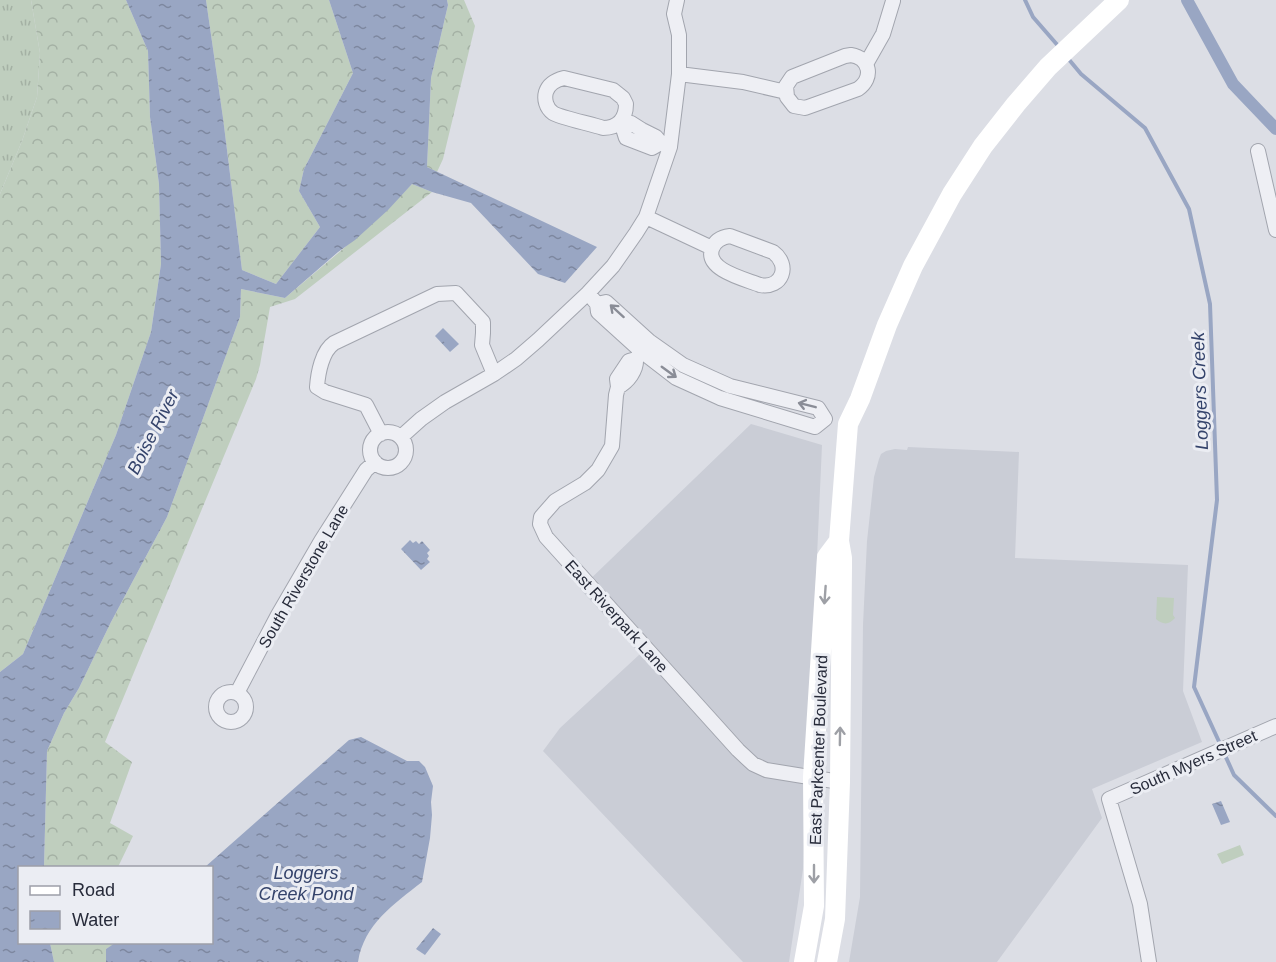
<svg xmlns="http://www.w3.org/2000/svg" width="1276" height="962" viewBox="0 0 1276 962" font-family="Arial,sans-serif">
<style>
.built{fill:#cacdd6}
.grass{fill:url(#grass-tufts)}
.forest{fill:url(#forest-crowns)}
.green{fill:#bfcebe}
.water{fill:url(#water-ripples)}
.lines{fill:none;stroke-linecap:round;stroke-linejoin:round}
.stream{stroke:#99a6c3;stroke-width:4}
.canal{stroke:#99a6c3;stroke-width:12}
.street-casing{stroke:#a2a5ae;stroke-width:16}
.street{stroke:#eeeff4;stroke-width:14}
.secondary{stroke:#fff;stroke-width:20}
.oneway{stroke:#8a8d97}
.oneway2{stroke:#9ea0a6}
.labels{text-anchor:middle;stroke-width:6;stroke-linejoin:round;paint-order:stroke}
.street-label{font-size:16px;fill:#272b3a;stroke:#ebedf3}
.water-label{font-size:18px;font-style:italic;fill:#34436b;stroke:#ebedf3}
</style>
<defs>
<pattern id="grass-tufts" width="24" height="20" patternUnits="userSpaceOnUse" patternTransform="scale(1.5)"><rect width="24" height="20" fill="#bfcebe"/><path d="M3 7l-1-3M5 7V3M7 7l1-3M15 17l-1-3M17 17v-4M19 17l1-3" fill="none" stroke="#a4b1a4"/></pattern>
<pattern id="forest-crowns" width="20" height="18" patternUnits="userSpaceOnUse" patternTransform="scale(1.5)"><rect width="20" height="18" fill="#bfcebe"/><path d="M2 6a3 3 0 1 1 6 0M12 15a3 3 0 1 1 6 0" fill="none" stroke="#a4b1a4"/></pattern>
<pattern id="water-ripples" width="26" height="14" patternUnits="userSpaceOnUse" patternTransform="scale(1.5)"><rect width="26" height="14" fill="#99a6c3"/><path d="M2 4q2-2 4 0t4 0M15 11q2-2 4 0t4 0" fill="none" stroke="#7d879f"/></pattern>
</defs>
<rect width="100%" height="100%" fill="#dcdee5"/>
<path class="built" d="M751,424L822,445L803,869L789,962H743L543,751L560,728L640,654L580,589Z
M908,447L1019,452L1015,558L1188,565L1183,691L1202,742L1092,789L1102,818L997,962H849L860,897L863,625L867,541L874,477L879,459L881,454L886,451L895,449L907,450Z"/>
<path class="grass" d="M0,0H31L40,53L37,97L22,141L0,194Z"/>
<path class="forest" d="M31,0H126L148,51L150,117L159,184L161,264L151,332L116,435L23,654L0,672V194L22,141L37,97L40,53Z
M206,0H329L353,73L304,169L299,191L320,227L276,284L242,270L223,118Z
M447,0H464L475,26L443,159L437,172L427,167L431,78L448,5Z
M412,184L432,192L295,299L270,307L260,365L256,379L105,742L132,762L110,823L133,836L118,867L44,868L47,751L64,713L79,688L111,622L167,517L240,317L241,289L285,298C328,261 373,226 412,184Z
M50,943H116L106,949V962H54Z"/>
<path class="green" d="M1157,597L1174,598L1173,615L1175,618C1169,625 1163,625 1156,619Z
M1240,845L1244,855L1222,864L1217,854Z"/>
<path class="water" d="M126,0H206L223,118L242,270L276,284L320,227L299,191L304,169L353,73L329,0H447L448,5L431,78L427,167L597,247L565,283L538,274L471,203L432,192L412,184L388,210L355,240L338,252L285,298L241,289L240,317L167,517L111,622L79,688L64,713L47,751L44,867L20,868V942L50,943L54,962H0V672L23,654L116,435L151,332L161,264L159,184L150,117L148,51Z
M443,328L459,344L450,352L435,336Z
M410,540L413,543L416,541L419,544L422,541L430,550L427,553L429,556L427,559L430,562L421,570L401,549Z
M361,737L407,761H419L425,767L433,786L431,802L432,815L430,838L422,882C394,904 364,924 358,962H106V949L115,943L212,942V868L205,867L349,740Z
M1221,801L1230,822L1221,825L1212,804Z
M433,928L441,934L425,955L416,949Z"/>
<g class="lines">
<path class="stream" d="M1025,0L1033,17L1060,48
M1066,56L1081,74L1145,128L1189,209L1210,304L1217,500L1194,687L1221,746
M1224,753L1234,775L1276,816"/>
<path class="canal" d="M1187,0L1233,84L1276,129"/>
<g class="street-casing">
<path id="street" d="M851,55C870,58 874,78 858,89L805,108L794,106L787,97L786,86L792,77L845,56Z
M866,64L883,34L893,1
M679,74L743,82L786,92
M564,78L613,90L623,98L626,104C626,119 618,128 603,128C592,124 561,118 553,113C546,108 544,99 546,92C549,83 556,80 564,78Z
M661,143L652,148L626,138L621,122L631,123L642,130L656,137L661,143L670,147
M1258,151L1276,230
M646,217L712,248
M730,236L773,252C791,265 782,289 760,285C745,279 705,270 712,249C715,240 722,237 730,236Z
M588,293L597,304L598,312L641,351L676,378L720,398L815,427L825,419L818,408L730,386L683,365L649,341L606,302L597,304
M636,359L629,361L617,379L618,387C628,382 637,370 636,359L646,345
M618,387L616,395L612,446L598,470L585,483L555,501L541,517L540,524L546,537L738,750L753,764L766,770L840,782
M370 450a18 18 0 1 1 36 0a18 18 0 1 1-36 0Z
M381,434L366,405L325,392L317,387C318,373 322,351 334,343L437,294L456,293L483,322V333L482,345L494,374
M401,437L421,419L445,402L494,374L516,359L538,340L588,293L613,266L636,233L646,217L670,147L679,74V35L674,14L677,0
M216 707a15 15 0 1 1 30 0a15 15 0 1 1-30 0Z
M237,693L278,615L321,541L366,470L375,462
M1149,962L1140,904L1109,799L1276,726"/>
</g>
<use href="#street" class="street"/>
<path class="secondary" d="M804,962L814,906L813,777L827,557L839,541
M827,962L835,919L840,782L842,566V558L839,541L848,424L860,399L887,325L913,266L952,194L983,146L1016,104L1048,67L1119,0"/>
</g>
<defs><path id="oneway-shaft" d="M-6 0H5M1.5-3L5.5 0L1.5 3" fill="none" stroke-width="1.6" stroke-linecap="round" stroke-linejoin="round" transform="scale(1.5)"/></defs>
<g class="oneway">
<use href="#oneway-shaft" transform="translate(617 311) rotate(-138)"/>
<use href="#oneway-shaft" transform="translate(669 372) rotate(36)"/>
<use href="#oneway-shaft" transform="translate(807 405) rotate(-166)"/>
</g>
<g class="oneway2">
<use href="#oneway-shaft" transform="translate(825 595) rotate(94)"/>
<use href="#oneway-shaft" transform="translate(840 736) rotate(-89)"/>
<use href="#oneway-shaft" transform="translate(814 874) rotate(90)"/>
</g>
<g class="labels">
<g class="street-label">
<text transform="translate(303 576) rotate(-60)" y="6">South Riverstone Lane</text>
<text transform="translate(617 616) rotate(48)" y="6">East Riverpark Lane</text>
<text transform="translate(818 750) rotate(-88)" y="6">East Parkcenter Boulevard</text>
<text transform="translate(1193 762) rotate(-24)" y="6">South Myers Street</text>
</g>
<g class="water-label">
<text transform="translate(1200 391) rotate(-92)" y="6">Loggers Creek</text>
<text transform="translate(153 432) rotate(-63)" y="6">Boise River</text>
<text x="306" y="879">Loggers<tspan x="306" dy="21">Creek Pond</tspan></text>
</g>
</g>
<rect x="18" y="866" width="195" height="78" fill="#ebedf3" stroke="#9d9fa9" stroke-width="1.5"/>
<rect x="30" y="886" width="30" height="9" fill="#ffffff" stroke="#9d9fa9" stroke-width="1.5"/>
<text x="72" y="896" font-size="18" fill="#272b3a">Road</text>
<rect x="30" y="911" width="30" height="18" fill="url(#water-ripples)" stroke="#9d9fa9" stroke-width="1.5"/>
<text x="72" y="926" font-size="18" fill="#272b3a">Water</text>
</svg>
